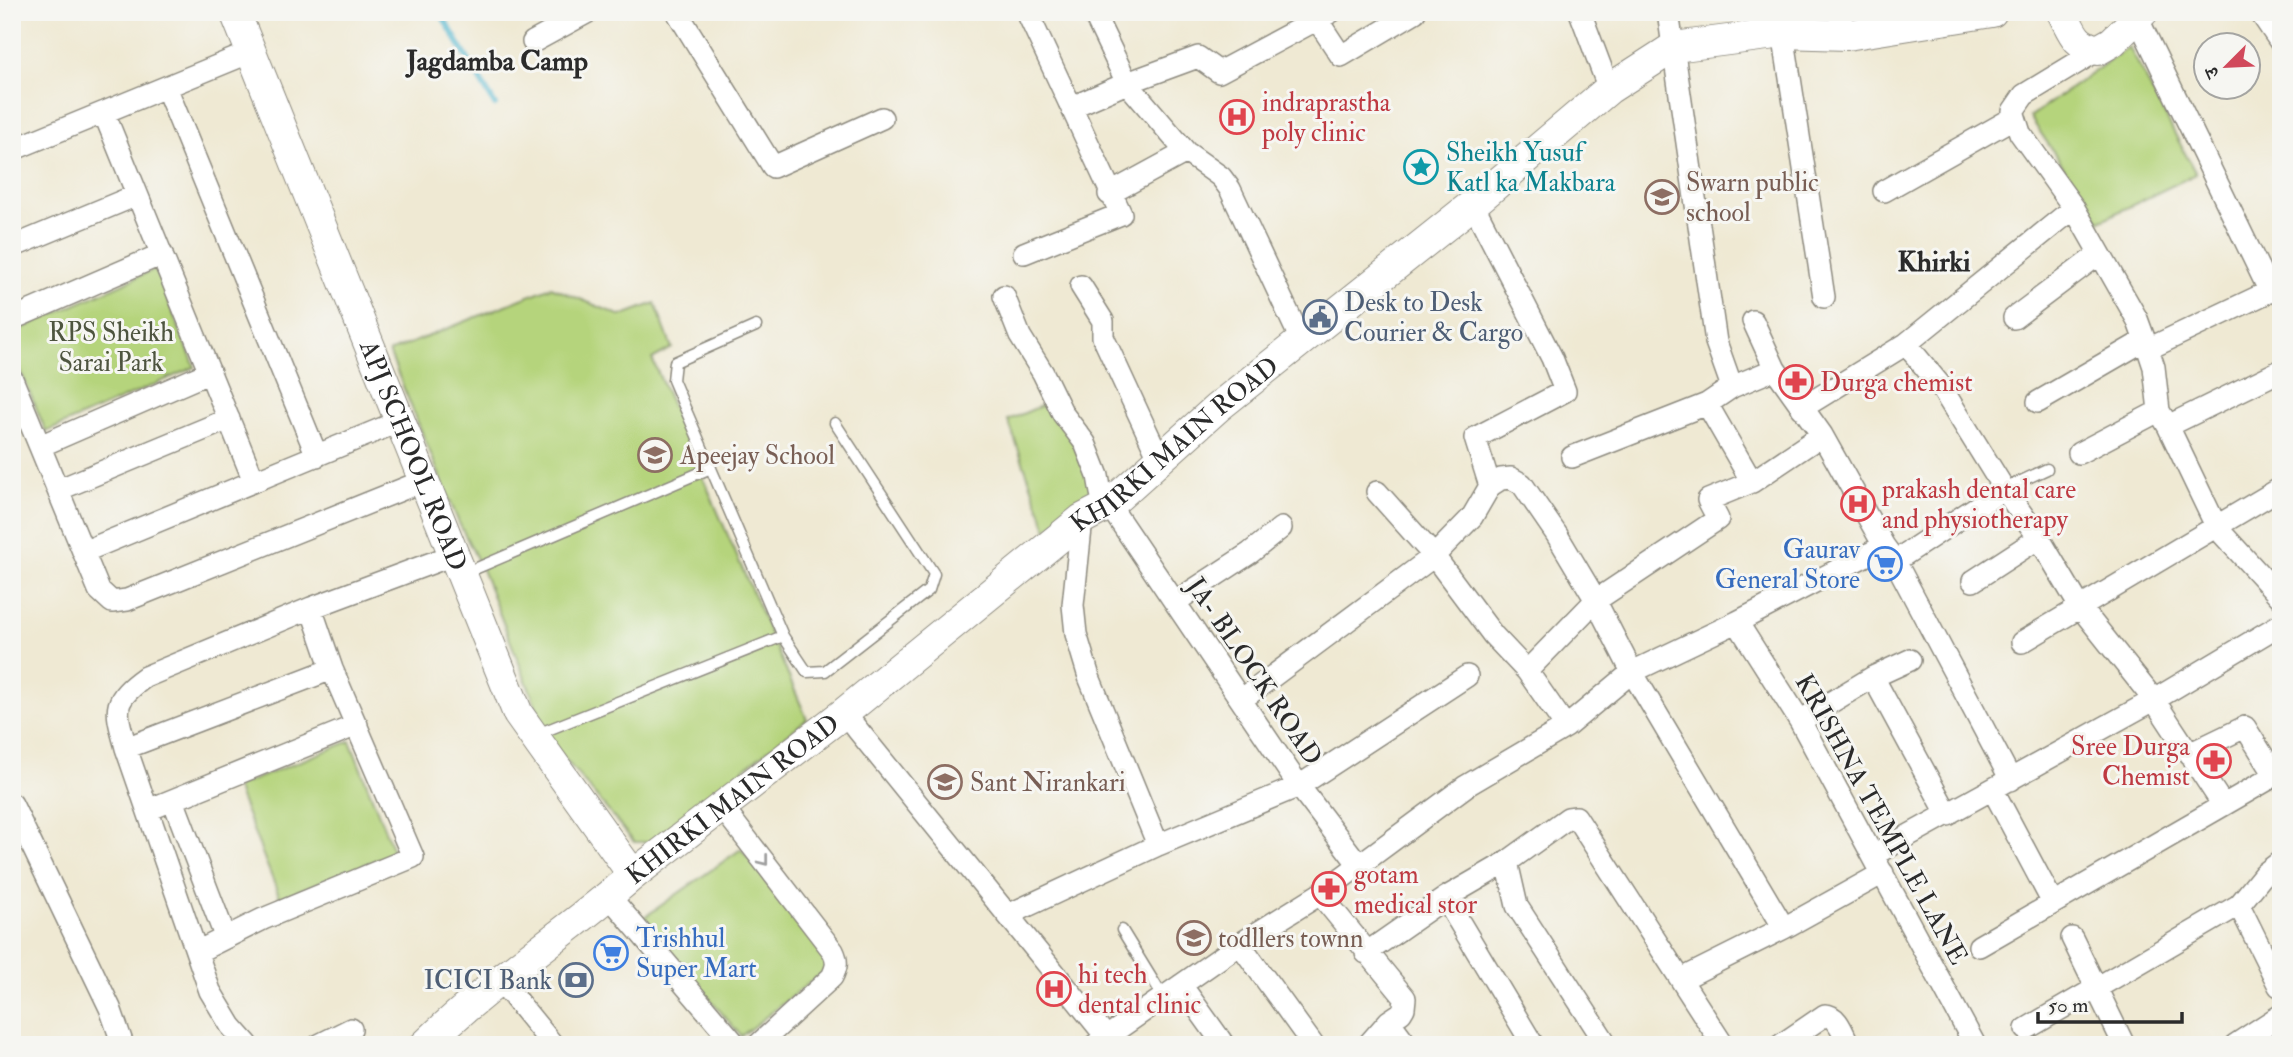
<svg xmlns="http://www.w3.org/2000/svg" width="2293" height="1057" viewBox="0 0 2293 1057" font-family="'IM FELL Double Pica','Noto Serif Devanagari',serif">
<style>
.green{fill:#b5d47b;stroke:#708053;stroke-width:2}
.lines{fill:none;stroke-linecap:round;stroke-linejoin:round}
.stream{stroke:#50b6ce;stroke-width:6}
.lane-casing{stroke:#8d8a7f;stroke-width:13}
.street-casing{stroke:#8d8a7f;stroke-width:24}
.secondary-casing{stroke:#8d8a7f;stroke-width:32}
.lane{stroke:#fff;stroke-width:10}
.street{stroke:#fff;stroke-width:21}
.secondary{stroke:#fff;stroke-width:30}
.oneway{stroke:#a0a0a0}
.labels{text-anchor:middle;stroke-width:6;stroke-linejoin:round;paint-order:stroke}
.health-label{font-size:26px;fill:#be3a42;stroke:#f6f6f2;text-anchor:start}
.culture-label{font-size:26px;fill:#0d838f;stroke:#f6f6f2;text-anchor:start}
.education-label{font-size:26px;fill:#785e54;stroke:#f6f6f2;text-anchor:start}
.service-label{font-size:26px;fill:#4e5e75;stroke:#f6f6f2;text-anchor:start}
.park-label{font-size:26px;fill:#4e553f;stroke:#f6f6f2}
.street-label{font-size:26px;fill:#2b2b2b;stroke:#f6f6f2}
.shop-label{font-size:26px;fill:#366cbe;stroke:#f6f6f2;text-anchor:end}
.neighbourhood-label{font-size:28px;font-weight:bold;fill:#2b2b2b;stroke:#f6f6f2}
</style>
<rect width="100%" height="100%" fill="#f6f6f2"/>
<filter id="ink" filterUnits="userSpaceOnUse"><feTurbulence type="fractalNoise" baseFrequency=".0143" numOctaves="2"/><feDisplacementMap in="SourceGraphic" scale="14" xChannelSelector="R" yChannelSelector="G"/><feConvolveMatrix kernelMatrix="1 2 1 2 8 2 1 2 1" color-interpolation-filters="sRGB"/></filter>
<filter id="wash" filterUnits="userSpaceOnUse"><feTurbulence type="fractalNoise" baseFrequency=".00686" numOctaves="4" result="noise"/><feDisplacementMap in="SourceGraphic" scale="28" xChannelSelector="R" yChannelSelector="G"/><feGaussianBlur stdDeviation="1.57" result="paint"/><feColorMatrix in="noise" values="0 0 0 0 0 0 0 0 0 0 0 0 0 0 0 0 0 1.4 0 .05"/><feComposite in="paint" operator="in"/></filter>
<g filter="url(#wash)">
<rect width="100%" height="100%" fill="#efe9d3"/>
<path class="green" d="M2129,47L2196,174L2100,221L2030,117Z
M155,269L195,367L46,432L12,350V333Z
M551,287L621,316L655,303L672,348L652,359L807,719L651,842H634L550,741L481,567L459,523L389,352Z
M1050,402L1065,424L1096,492L1047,529L1008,420Z
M350,741L394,853L280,898L236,787Z
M741,849L836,962L741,1036L642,919Z"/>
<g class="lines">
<path class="stream" d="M440,12L495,105"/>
</g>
</g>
<g filter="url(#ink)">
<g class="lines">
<g class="lane-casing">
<path id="lane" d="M756,326L675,362L673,380L783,636L807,672L825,671L929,590L934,574L835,423
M2004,489L2047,469
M463,574L711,468
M535,735L783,636
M1122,930L1163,997"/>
</g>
<g class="street-casing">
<path id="street" d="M677,12L773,167L882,118
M1093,12L1127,83L1186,152L1221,177L1230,189L1301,340
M1312,12L1341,56L1415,12
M1580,12L1609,89
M1668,12L1716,342L1732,387
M1838,12L1847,35
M2260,12L2281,43
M2137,17L2270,292
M1783,33L1824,297
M533,42L588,12
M2098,50L2024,95L2013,111L2020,133L2074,208L2137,319L2148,349L2281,286
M166,87L317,456
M1072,107L1127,83L1198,57L1219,72L1331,12
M104,113L254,481
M12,150L251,52
M1884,191L2015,117
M1109,194L1186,152
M1473,204L1552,358L1565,391L1475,438L1490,486
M12,247L137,195
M1024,253L1121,214L1027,12
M1081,286L1103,321V337L1159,458
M1004,296L1020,336L1043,373L1063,414L1085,443L1098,476L1101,493L1299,786L1359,865
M2014,318L2099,254
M12,319L162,254
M1753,321L1775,369L1822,435L1884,546L1895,561L2011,780
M1906,344L1939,384L2004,489L2039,538L2080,607L2154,700L2223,805
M2148,349L2154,367L2159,411
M2280,371L2168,426L2217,528L2281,598
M12,379L99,590L112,602L127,600L423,481
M2038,402L2145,340
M1707,404L1752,482
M1802,408L1906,344L2074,208
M40,446L210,372
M2079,453L2159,411L2168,426
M1572,457L1707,404L1732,387L1775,369
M58,490L229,419
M1377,492L1434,556L1493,635L1527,671L1566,727
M1082,519L1073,605L1076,634L1089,677L1158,845
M83,552L400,421
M1895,561L2004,489
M1973,581L2039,538
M1175,602L1250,553L1281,528
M1737,622L1800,721L1975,1045
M2022,642L2281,488
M1527,671L1595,601L1718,519L1708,500L1752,482L1822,435
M1873,677L1948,815
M1241,700L1434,556L1472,517L1490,486L1501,479L1511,478L1522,484L1557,535L1591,592L1632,672L1784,928
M844,713L1113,1045
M1800,721L1873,677L1910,660
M126,748L332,669
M2189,754L2245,727L2275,775
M1993,790L2053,903
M173,800L225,936
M12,804L110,1008L123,1045
M722,807L833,951C838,961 837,967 832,977L758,1045
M148,810L357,725
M1873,855L2154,700L2281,624
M1507,862L1517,906L1607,1045
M1320,894L1405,998L1404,1008L1401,1013L1389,1021L1368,1045
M609,896L736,1045
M1445,898L1533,1045
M2239,905L2279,986
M1008,915L1158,845L1299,786L1467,676
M2072,938L2124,1045
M1240,944L1313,1045
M1979,946L2281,772
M197,952L263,919L413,857L332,669L311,608
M1366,953L1445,898L1507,862L1568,818L1576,817L1723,1045
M1682,979L1784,928L1883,873
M500,980L553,1045
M1181,985L1224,1045
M1389,1021L1407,1045
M2026,1029L2239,905L2264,874L2281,861
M248,1045L231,1026L210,991L126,748C116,710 110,702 145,677L311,608L453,555
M319,1045L351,1029
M1095,1045L1240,944L1320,894L1466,786L1566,727L1632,672L1737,622L1884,546
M1781,1045L1825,1015C1838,1015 1843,1034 1849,1045
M2235,1045L2281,1015"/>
</g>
<g class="secondary-casing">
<g id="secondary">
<path id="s1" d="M235,12L518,714L633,875"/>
<path d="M2062,12C2073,33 2074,44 2098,50L2112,42L2143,12"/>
<path id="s2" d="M425,1045C489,982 566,934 633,875L844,713L1082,519L1109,505L1217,408L1473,204L1609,89L1674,47L1783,33L1847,35L1992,12"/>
</g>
</g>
<use href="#lane" class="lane"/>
<use href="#street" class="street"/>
<use href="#secondary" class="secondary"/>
</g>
<defs><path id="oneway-chevron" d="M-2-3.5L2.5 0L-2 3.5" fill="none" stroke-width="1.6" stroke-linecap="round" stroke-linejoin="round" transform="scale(1.75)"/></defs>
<use class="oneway" href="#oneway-chevron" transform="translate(764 861) rotate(52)"/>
</g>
<defs>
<g id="hospital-ring" transform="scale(1.75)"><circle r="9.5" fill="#f6f6f2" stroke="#e0444e" stroke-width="1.5"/><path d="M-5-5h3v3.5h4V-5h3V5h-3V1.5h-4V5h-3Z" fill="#e0444e"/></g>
<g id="sight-ring" transform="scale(1.75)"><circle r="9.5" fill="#f6f6f2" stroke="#0f9aa8" stroke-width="1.5"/><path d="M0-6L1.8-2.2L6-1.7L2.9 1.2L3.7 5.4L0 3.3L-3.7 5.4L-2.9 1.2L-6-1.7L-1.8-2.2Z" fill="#0f9aa8"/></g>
<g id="school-ring" transform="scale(1.75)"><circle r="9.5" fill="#f6f6f2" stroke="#8d6e63" stroke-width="1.5"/><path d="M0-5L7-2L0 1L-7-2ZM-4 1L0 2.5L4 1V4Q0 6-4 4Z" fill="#8d6e63"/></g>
<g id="civic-ring" transform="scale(1.75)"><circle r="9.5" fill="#f6f6f2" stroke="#5c6f8a" stroke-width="1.5"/><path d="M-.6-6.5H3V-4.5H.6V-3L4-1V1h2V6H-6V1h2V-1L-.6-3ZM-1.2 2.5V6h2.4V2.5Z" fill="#5c6f8a"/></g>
<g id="pharmacy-ring" transform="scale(1.75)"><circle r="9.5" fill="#f6f6f2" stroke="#e0444e" stroke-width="1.5"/><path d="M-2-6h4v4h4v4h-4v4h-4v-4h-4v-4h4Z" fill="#e0444e"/></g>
<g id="supermarket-ring" transform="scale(1.75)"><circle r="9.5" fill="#f6f6f2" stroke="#3f7fe0" stroke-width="1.5"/><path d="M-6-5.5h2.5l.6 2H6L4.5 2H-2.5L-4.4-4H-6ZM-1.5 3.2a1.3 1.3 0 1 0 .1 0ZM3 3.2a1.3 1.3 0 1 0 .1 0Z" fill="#3f7fe0"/></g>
<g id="bank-ring" transform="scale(1.75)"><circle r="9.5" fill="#f6f6f2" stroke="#5c6f8a" stroke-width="1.5"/><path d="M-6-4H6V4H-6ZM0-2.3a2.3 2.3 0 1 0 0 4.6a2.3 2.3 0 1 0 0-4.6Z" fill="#5c6f8a"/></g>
</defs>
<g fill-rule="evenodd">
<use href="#hospital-ring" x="1237" y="117"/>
<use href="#sight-ring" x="1421" y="167"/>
<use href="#school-ring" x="1662" y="197"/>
<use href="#civic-ring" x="1320" y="317"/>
<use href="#pharmacy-ring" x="1796" y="382"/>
<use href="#school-ring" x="655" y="455"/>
<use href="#hospital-ring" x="1858" y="504"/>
<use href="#supermarket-ring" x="1885" y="564"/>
<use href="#pharmacy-ring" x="2214" y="761"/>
<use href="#school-ring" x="945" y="782"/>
<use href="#pharmacy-ring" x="1329" y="889"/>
<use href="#school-ring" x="1194" y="938"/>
<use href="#supermarket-ring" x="611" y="953"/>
<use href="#bank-ring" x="576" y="980"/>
<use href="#hospital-ring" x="1054" y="989"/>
</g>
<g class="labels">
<g class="health-label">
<text x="1262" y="111">indraprastha<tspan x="1262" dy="30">poly clinic</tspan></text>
<text x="1820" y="391">Durga chemist</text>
<text x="1882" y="498">prakash dental care<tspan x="1882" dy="30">and physiotherapy</tspan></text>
<text x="2190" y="755" text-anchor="end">Sree Durga<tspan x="2190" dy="30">Chemist</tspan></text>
<text x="1354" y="883">gotam<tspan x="1354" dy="30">medical stor</tspan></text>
<text x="1078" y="983">hi tech<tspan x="1078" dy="30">dental clinic</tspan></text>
</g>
<g class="culture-label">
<text x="1446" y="161">Sheikh Yusuf<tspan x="1446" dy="30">Katl ka Makbara</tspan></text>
</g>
<g class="education-label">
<text x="1686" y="191">Swarn public<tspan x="1686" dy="30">school</tspan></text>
<text x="680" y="464">Apeejay School</text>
<text x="970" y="791">Sant Nirankari</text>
<text x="1218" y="947">todllers townn</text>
</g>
<g class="service-label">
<text x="1344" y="311">Desk to Desk<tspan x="1344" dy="30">Courier &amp; Cargo</tspan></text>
<text x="552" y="989" text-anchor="end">ICICI Bank</text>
</g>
<g class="park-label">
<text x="111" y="341">RPS Sheikh<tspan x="111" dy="30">Sarai Park</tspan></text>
</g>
<g class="street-label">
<text dy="9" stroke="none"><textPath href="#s2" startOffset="961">KHIRKI MAIN ROAD</textPath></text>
<text dy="9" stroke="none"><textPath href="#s1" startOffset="478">APJ SCHOOL ROAD</textPath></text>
<text transform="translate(1255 671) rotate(56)" y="9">JA- BLOCK ROAD</text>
<text dy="9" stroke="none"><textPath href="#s2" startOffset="394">KHIRKI MAIN ROAD</textPath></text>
<text transform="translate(1882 819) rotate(61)" y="9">KRISHNA TEMPLE LANE</text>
</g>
<g class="shop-label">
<text x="1860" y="558">Gaurav<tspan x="1860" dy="30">General Store</tspan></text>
<text x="636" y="947" text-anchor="start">Trishhul<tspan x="636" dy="30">Super Mart</tspan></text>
</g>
<g class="neighbourhood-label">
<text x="497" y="70">Jagdamba Camp</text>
<text x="1934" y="271">Khirki</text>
</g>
</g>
<rect width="2293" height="1057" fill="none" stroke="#f6f6f2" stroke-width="42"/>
<g transform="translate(2227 66) rotate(246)"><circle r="33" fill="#f6f6f2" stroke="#a5a5a2" stroke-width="2"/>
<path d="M0-5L12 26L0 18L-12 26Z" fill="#d1495b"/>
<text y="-10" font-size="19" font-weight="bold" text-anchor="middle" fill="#2b2b2b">उ</text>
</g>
<path d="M2038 1012v10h144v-10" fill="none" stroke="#2b2b2b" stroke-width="3.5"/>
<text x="2048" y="1012" font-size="21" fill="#2b2b2b" stroke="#f6f6f2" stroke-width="5" paint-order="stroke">50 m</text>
</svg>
